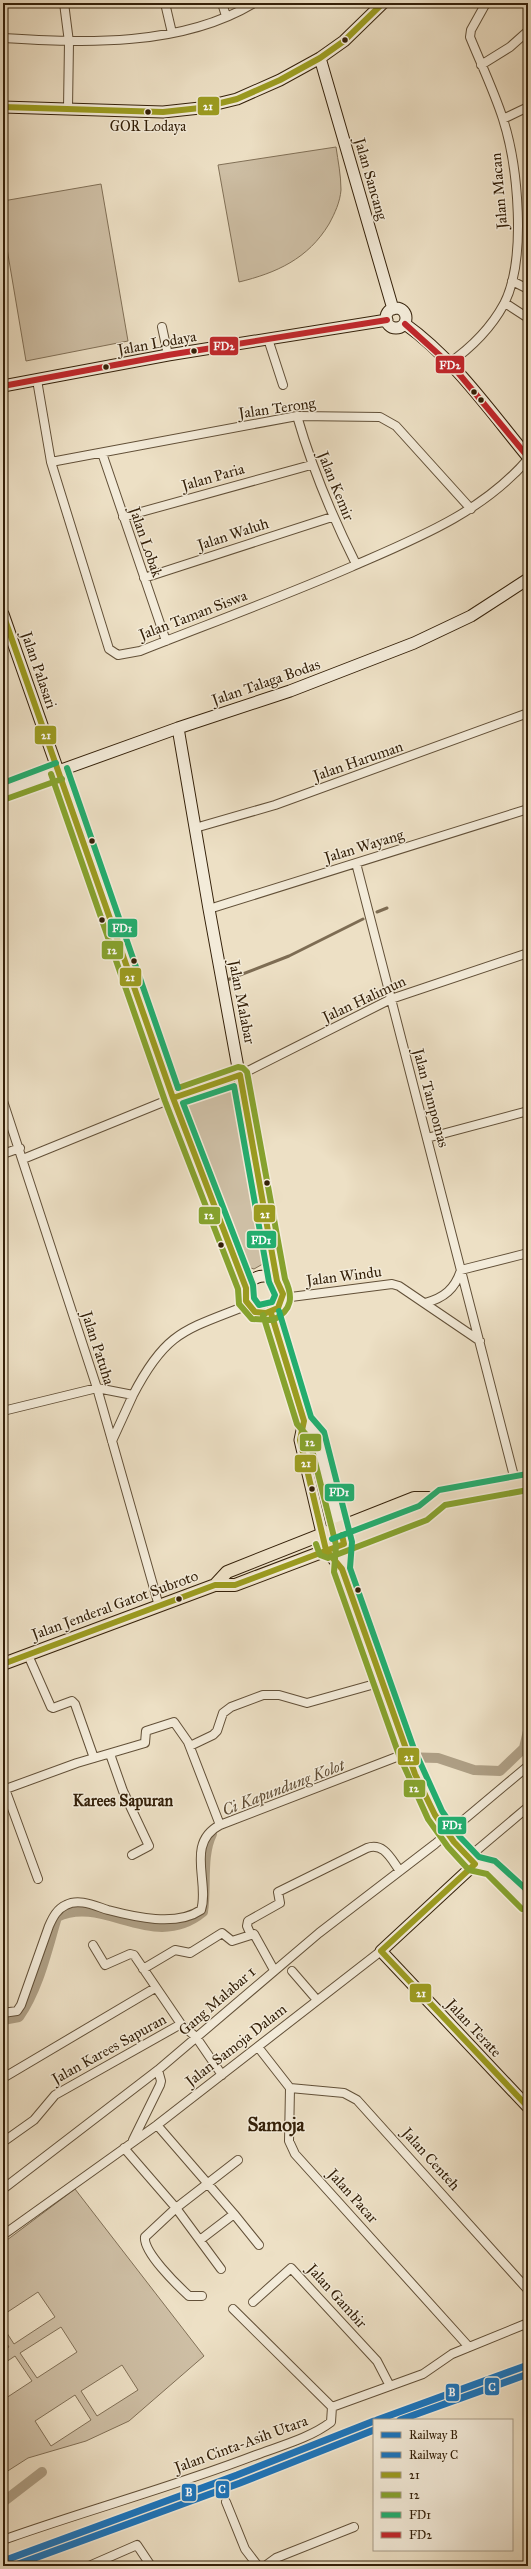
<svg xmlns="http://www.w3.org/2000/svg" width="531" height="2569" viewBox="0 0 531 2569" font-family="'IM FELL Great Primer',serif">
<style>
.green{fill:#cebfa5;stroke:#817057;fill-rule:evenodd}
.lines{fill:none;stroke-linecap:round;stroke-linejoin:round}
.stream{stroke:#7d6c53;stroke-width:3}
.canal{stroke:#ae9f85;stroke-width:10}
.street-casing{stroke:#625038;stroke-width:10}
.secondary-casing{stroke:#342009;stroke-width:13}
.primary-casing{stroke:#342009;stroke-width:14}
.street{stroke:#f3ebd9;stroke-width:8}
.secondary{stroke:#f3ebd9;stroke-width:11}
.primary{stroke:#ede0c5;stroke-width:12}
.bus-1-casing{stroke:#f3ebd9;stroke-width:9}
.bus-2-casing{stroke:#f3ebd9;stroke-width:9}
.bus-3-casing{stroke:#f3ebd9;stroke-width:9}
.bus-4-casing{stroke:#f3ebd9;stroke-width:9}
.bus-1{stroke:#9b9b20;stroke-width:6}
.bus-2{stroke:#86a22e;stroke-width:6}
.bus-3{stroke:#23ad6e;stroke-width:6}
.bus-4{stroke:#c0282c;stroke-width:6}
.rail-1-casing{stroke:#f3ebd9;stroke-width:10}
.rail-2-casing{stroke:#f3ebd9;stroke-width:10}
.rail-1{stroke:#1c75bc;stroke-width:7}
.rail-2{stroke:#1c75bc;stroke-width:7}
.bus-dot{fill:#342009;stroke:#f3ebd9;stroke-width:1.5}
.labels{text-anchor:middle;stroke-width:3;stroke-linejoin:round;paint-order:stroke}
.bus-label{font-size:14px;fill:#342009;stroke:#f3ebd9}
.street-label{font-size:15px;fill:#342009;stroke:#f3ebd9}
.water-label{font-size:16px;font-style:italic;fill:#5f4c34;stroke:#f3ebd9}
.neighbourhood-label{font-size:16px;font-weight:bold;fill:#342009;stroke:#f3ebd9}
.district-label{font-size:19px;font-weight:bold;fill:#342009;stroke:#f3ebd9}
.line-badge{stroke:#f3ebd9;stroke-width:1.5}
.badge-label{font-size:11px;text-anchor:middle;font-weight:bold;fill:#fff}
</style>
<rect width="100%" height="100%" fill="#ede0c5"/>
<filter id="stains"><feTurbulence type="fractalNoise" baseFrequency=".005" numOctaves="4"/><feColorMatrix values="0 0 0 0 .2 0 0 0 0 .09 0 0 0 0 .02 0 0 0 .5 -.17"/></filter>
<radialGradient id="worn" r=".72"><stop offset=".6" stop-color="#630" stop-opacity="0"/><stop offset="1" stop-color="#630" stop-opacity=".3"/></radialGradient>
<path class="green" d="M336,147C338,161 341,175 341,190C340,202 335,213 329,224C308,259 276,273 239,282L218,165Z
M101,184L128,341L26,361L3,225V201Z
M238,1082L278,1248L268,1261L254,1269L240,1265L179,1101Z
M75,2189L204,2356L129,2421L86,2441L28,2458L3,2474V2400L32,2381L15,2356L3,2364V2350L9,2347L3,2338V2327L14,2344L55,2317L38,2292L3,2315V2243ZM61,2327L77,2352L37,2378L20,2353ZM122,2365L138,2390L97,2416L81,2391ZM75,2395L91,2420L51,2446L35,2421Z"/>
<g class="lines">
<path class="stream" d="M377,912L387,908
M227,980L289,956L363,919"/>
<path class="canal" d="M402,1757L438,1758L474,1770L500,1771L524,1748L528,1731
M3,2020L19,2017C39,1988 47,1950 57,1917C104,1894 153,1953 203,1912C207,1887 201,1856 212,1834
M3,2502L42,2472"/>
<g class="street-casing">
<path id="street" d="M64,3L69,42L68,108
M165,3L172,33
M222,3L226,16
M3,38C85,43 181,47 254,3
M481,65L510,47L528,31
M503,119L528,107
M512,281L528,289
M505,303L528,318
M162,327L168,355
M268,339L283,385
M448,364C471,348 491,328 504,304C527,259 518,166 503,119C494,91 481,64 470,37L471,30L486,3
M37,380L51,462L109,649L118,655L140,651C211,623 282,597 351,567C415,539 482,513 528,459
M297,416C312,468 332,516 356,564
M102,453L166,641
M51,462L297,416L380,417L396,426L471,509
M123,517L311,465
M144,578L332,517
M195,828L275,805L528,713
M356,863L516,1484
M209,909L528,809
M3,1101L97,1388L159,1606
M427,1138L528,1111
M3,1154L20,1148
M23,1159L173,1098L240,1075L391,999L528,953
M283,1298L392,1284L399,1286L480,1341
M425,1303C444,1298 455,1289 461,1270L528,1253
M3,1411L97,1388L133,1395C166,1331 185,1330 248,1305
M112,1441L133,1395
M3,1517V1521
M28,1655L51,1707L53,1708L72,1701L75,1704L94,1758
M190,1746L213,1735L217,1731L223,1713L231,1707L263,1695H279L307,1703L382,1682
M110,1754L123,1791L149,1846L132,1855
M5,1789L38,1879
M3,1790L77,1763L145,1743L146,1731L174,1722L188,1742L220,1825C185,1843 210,1883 201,1910C176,1927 135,1917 108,1910C95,1906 79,1898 66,1905C57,1909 53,1917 49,1926L21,2005L17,2011L3,2013
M220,1825L407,1753
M470,1856L528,1807
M250,1933L247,1926L248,1921L280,1903L278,1892L367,1848C384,1842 391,1859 400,1871
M93,1945L105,1965L130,1954L134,1955L181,2024L196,2037L222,2075
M143,1969L175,1950L190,1953L222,1933L232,1941L254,1934L274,1970
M292,1971L317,2000
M258,2047L290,2088L289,2141L295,2154L469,2347
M3,2078L155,1988
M290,2088L344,2093L357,2100L528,2290
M157,2125L234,2214L200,2240
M133,2140L160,2085L161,2081L158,2070
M3,2142L34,2120L55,2095L181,2024
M124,2148L176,2208L221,2269
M3,2189L158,2070L319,1933L435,1844L528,1766
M234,2214L259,2245
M3,2235L157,2125L381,1951
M202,2296H189C177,2285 143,2252 145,2237L176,2208L238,2160
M253,2302L291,2268L377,2361L390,2386
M233,2309L332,2407
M332,2407L423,2374L452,2354L528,2323
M226,2502L245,2549L258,2566
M3,2540C87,2510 173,2487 256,2455C280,2446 310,2438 331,2422L332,2407
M89,2566L137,2545L151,2566
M265,2566L276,2558L354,2527"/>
</g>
<g class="secondary-casing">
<path id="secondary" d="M320,58L393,309
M3,107L163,112L200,108L237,99L280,80L320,58L344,41L383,3
M386 318a10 10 0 1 1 20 0a10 10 0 1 1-20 0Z
M405,324C453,358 490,411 528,457
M3,386L168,355L387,320
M3,614L173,1098L246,1288
M178,728L209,909L277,1281
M3,791L178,728L290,691L414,643L471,616L528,579
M245 1295a19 19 0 1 1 38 0a19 19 0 1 1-38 0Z
M271,1313L304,1421L316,1434L340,1527L344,1544L342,1569
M304,1421L300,1440L326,1550L342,1569L407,1752L435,1815L454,1842L475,1864L490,1867L502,1876L528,1903
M475,1864L381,1951L528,2107"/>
</g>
<g class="primary-casing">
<path id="primary" d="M215,1585L227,1572L414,1498H441L528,1482
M3,1664L215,1585H235L409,1519L423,1513L441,1498"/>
</g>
<use href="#street" class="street"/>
<use href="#secondary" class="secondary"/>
<use href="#primary" class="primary"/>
<g class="bus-1-casing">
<path id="bus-1" d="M3,107L163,112L200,108L237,99L280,80L320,58L344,41L383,3
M3,614L173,1098
M240,1075L277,1281L283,1294L278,1308L266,1313L255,1312L246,1301V1288L173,1098Z
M271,1313L304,1421L300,1440L326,1550L342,1569L415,1774L435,1815L454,1842L475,1864L381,1951L528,2107
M3,1664L215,1585H235L344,1544L342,1535"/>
</g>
<g class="bus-2-casing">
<path id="bus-2" d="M51,774L165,1101L238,1289L239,1304L252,1319L273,1320C293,1310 293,1296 285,1279L247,1072L243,1068L238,1067L178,1088
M6,799L62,779
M263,1315L297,1424L309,1438L332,1529L336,1545L334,1572L399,1755L428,1819L448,1847L469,1870L487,1874L522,1909
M316,1544L320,1555L328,1558L427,1520L445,1505L528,1490"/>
</g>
<g class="bus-3-casing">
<path id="bus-3" d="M67,768L178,1088
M3,783L56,763
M234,1086L269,1282L275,1295L272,1302L259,1305L254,1298L253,1285L183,1103Z
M279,1311L311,1417L324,1432L352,1542L350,1568L414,1749L442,1811L460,1837L479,1857L495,1861L528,1891
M332,1539L419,1506L439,1490L527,1474"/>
</g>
<g class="bus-4-casing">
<path id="bus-4" d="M405,324L455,369L528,457
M3,386L168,355L387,320"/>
</g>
<use href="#bus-1" class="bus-1"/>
<use href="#bus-2" class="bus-2"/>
<use href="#bus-3" class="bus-3"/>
<use href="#bus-4" class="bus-4"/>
<g class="rail-1-casing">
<path id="rail-1" d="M377,2420L528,2365
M3,2561L237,2475L374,2421"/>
</g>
<g class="rail-2-casing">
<path id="rail-2" d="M400,2420L528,2374
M13,2566L240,2483L374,2430"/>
</g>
<use href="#rail-1" class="rail-1"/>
<use href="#rail-2" class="rail-2"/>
</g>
<g class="bus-dot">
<circle cx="345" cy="40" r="3.5"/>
<circle cx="148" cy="112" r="3.5"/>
<circle cx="194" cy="351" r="3.5"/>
<circle cx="106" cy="367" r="3.5"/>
<circle cx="474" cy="392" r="3.5"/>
<circle cx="481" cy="400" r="3.5"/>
<circle cx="92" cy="841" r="3.5"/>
<circle cx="102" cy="920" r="3.5"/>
<circle cx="134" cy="961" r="3.5"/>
<circle cx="267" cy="1183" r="3.5"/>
<circle cx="221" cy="1245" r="3.5"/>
<circle cx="312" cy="1489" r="3.5"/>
<circle cx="358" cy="1590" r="3.5"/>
<circle cx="179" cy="1599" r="3.5"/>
</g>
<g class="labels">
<g class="bus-label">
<text x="148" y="131">GOR Lodaya</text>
</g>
<g class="street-label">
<text transform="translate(371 179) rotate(74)" y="5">Jalan Sancang</text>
<text transform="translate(499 191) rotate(-95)" y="5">Jalan Macan</text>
<text transform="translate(157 343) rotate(-10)" y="5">Jalan Lodaya</text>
<text transform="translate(277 408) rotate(-8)" y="5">Jalan Terong</text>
<text transform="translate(213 477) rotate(-16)" y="5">Jalan Paria</text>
<text transform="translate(336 486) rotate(68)" y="5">Jalan Kemir</text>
<text transform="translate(233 534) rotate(-18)" y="5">Jalan Waluh</text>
<text transform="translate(146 542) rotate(71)" y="5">Jalan Lobak</text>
<text transform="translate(193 615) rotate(-21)" y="5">Jalan Taman Siswa</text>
<text transform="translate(39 670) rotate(71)" y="5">Jalan Palasari</text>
<text transform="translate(266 682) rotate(-19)" y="5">Jalan Talaga Bodas</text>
<text transform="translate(358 761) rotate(-19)" y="5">Jalan Haruman</text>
<text transform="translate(364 846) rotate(-17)" y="5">Jalan Wayang</text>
<text transform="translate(364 999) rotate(-25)" y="5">Jalan Halimun</text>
<text transform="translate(242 1002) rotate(79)" y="5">Jalan Malabar</text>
<text transform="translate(431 1098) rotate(75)" y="5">Jalan Tampomas</text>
<text transform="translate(344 1276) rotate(-7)" y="5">Jalan Windu</text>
<text transform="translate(98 1348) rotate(72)" y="5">Jalan Patuha</text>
<text transform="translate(115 1605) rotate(-20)" y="5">Jalan Jenderal Gatot Subroto</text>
<text transform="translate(217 2001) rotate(-41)" y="5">Gang Malabar 1</text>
<text transform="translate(474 2028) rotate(47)" y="5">Jalan Terate</text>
<text transform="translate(236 2045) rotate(-38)" y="5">Jalan Samoja Dalam</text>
<text transform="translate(109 2049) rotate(-29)" y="5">Jalan Karees Sapuran</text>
<text transform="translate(431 2159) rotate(48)" y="5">Jalan Centeh</text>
<text transform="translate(353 2196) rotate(48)" y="5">Jalan Pacar</text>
<text transform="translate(337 2296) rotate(48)" y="5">Jalan Gambir</text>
<text transform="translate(241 2444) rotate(-20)" y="5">Jalan Cinta-Asih Utara</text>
</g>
<g class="water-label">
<text transform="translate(283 1787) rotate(-21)" y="6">Ci Kapundung Kolot</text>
</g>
<g class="neighbourhood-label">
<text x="123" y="1806">Karees Sapuran</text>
</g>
<g class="district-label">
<text x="276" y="2131">Samoja</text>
</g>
</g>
<g class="line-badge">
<rect x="197" y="96" width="23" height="20" rx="4" fill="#9b9b20"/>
<rect x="209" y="336" width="30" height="20" rx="4" fill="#c0282c"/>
<rect x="435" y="355" width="30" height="19" rx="4" fill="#c0282c"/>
<rect x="34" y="725" width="23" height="20" rx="4" fill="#9b9b20"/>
<rect x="107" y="918" width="31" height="20" rx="4" fill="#23ad6e"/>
<rect x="101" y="940" width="23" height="20" rx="4" fill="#86a22e"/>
<rect x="119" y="967" width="23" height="20" rx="4" fill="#9b9b20"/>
<rect x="253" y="1204" width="23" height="19" rx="4" fill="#9b9b20"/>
<rect x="198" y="1206" width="23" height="19" rx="4" fill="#86a22e"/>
<rect x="246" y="1230" width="31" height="19" rx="4" fill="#23ad6e"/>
<rect x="299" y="1433" width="23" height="19" rx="4" fill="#86a22e"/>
<rect x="294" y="1454" width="23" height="19" rx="4" fill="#9b9b20"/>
<rect x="324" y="1483" width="31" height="19" rx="4" fill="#23ad6e"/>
<rect x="397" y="1747" width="23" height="19" rx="4" fill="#9b9b20"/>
<rect x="403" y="1779" width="23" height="19" rx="4" fill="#86a22e"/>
<rect x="437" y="1816" width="30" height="19" rx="4" fill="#23ad6e"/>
<rect x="409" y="1983" width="23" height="20" rx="4" fill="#9b9b20"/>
<rect x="484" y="2377" width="16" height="19" rx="4" fill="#1c75bc"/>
<rect x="445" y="2383" width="15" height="19" rx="4" fill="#1c75bc"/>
<rect x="215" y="2480" width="15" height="19" rx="4" fill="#1c75bc"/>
<rect x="181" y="2483" width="16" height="19" rx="4" fill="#1c75bc"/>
</g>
<g class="badge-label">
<text x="208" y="110">21</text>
<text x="224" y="350">FD2</text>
<text x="450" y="369">FD2</text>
<text x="46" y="739">21</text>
<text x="122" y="932">FD1</text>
<text x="112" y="954">12</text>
<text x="130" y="981">21</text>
<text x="265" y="1218">21</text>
<text x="209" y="1219">12</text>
<text x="261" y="1244">FD1</text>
<text x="310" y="1446">12</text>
<text x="306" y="1467">21</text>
<text x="339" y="1496">FD1</text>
<text x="409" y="1761">21</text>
<text x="414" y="1792">12</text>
<text x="452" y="1829">FD1</text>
<text x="421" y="1997">21</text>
<text x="492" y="2391">C</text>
<text x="452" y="2396">B</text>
<text x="222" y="2493">C</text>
<text x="189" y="2496">B</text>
</g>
<rect width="531" height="2569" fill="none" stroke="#ede0c5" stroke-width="16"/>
<rect x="4" y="4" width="523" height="2561" fill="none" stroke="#342009" stroke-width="2"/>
<rect x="8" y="8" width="515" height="2553" fill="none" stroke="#342009"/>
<rect x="373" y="2419" width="140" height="132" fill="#f3ebd9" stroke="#a79a86"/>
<rect x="381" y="2432" width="20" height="6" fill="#1c75bc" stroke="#a79a86"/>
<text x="409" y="2439" font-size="12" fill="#342009">Railway B</text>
<rect x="381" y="2452" width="20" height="6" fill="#1c75bc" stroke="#a79a86"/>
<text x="409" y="2459" font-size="12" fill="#342009">Railway C</text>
<rect x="381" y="2472" width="20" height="6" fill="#9b9b20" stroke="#a79a86"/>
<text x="409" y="2479" font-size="12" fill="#342009">21</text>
<rect x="381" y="2492" width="20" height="6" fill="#86a22e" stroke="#a79a86"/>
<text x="409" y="2499" font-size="12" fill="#342009">12</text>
<rect x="381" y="2512" width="20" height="6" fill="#23ad6e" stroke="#a79a86"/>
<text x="409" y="2519" font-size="12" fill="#342009">FD1</text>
<rect x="381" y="2532" width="20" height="6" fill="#c0282c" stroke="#a79a86"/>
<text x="409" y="2539" font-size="12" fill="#342009">FD2</text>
<rect width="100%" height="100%" filter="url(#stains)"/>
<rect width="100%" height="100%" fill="url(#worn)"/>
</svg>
